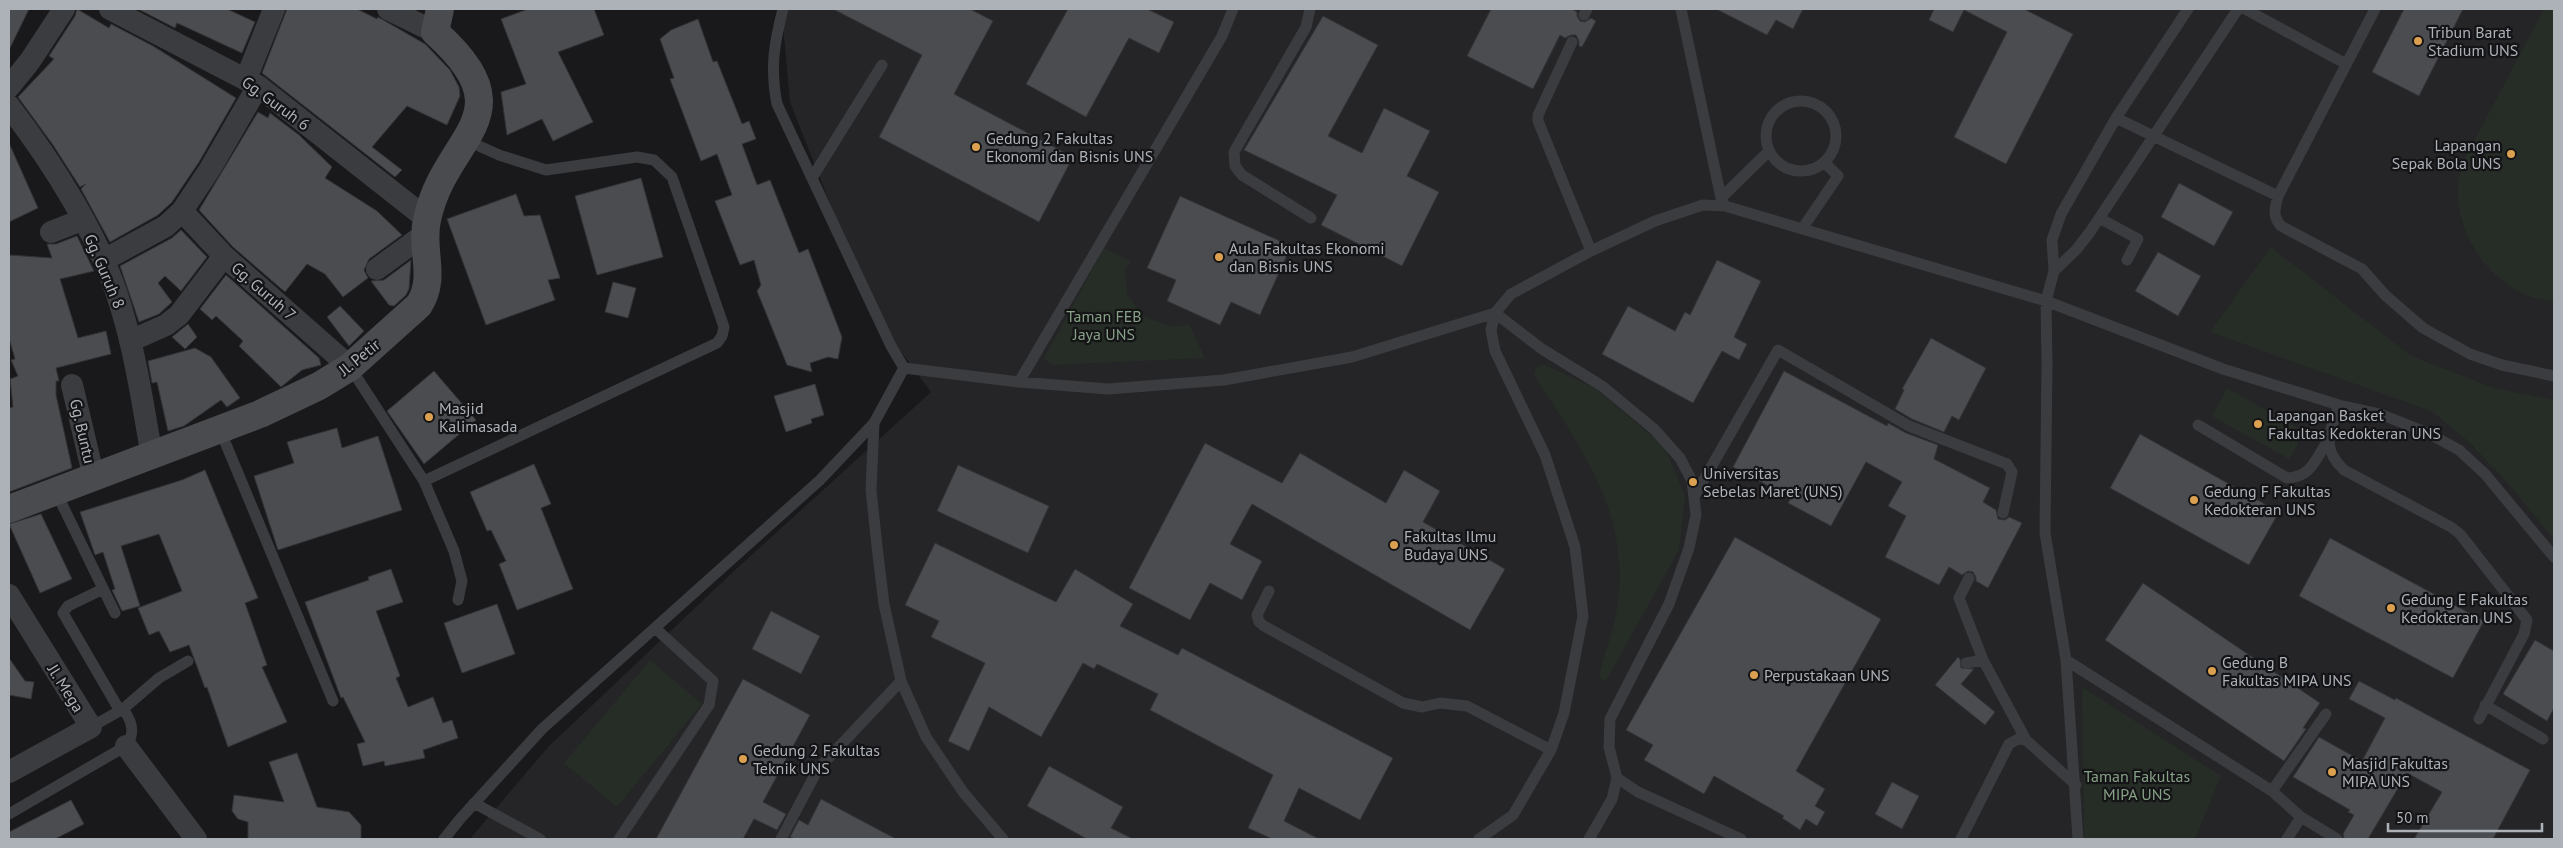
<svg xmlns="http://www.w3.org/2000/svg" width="2563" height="848" viewBox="0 0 2563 848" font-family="'PT Sans',sans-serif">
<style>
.built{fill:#252528}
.green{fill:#262c26}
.building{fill:#4b4c50;stroke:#333437}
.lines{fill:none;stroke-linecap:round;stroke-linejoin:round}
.lane{stroke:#3b3c3f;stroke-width:11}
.street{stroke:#3b3c3f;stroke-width:22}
.secondary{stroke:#494b4f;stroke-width:28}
.poi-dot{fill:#dca150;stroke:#141416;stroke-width:2}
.labels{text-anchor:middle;stroke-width:4.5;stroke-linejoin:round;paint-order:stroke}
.poi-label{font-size:16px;fill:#adb2b9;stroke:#141416;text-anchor:start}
.street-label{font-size:16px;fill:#adb2b9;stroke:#141416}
.park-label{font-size:16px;fill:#87a187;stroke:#141416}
</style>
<rect width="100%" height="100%" fill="#19191b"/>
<path class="built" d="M788,9H2554V839H470L548,747L734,571L931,392L893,341L846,244L790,102L783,25Z"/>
<path class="green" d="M2544,9H2554V301C2546,300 2536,299 2528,296C2486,278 2457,234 2458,189C2458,173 2465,158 2472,145Z
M2271,247L2411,356L2494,388L2554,400V539L2505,480L2468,441L2431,411L2210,332Z
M1104,248L1131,261L1125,270L1127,294L1143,316L1172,327L1189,324L1205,358L1054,365L1045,360V356Z
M1543,364L1595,388L1665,447L1685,496L1679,550L1607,679L1603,681L1599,676C1605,651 1615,626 1618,602C1629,510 1580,447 1534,375L1536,368Z
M2227,388L2305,432L2289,459L2212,416Z
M650,660L702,704L617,807L564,763Z
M2082,687L2221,776L2195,839H2084Z"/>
<path class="building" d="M9,9H29L9,50Z
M77,9L109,28L111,24L153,46L236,98L199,162L172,202L158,215L110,242L81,189L86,184L80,187L53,145L18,97L54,59L49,56L75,16Z
M138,9H227L255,22L242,53L177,23L175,28Z
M287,9H357L377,19L378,17L425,44L450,70L459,87L460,96L447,125L407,106L372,147L402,170L395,177L262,73Z
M528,9H594L604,35L558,52L593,122L553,141L542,119L507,135L501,92L526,84L501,19Z
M833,9H970L993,21L954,94L1073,157L1039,222L879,137L922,55Z
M1068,9H1147L1174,22L1159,53L1129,38L1086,117L1026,84Z
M1491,9H1572L1577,12V16L1580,21L1585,22L1591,18L1596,21L1582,47L1579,46V41L1576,35H1571L1565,38L1560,35L1533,89L1467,56Z
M1716,9H1803L1793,29L1776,20L1767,35Z
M1934,9H2024L2073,34L2006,164L1954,137L2007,32L1964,10L1953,32L1929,20Z
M2404,9H2463L2419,96L2372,72Z
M1323,16L1378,45L1328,136L1362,153L1384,108L1430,131L1407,176L1439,192L1402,266L1321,225L1337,195L1244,150Z
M698,19L713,62L717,61L742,124L749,121L756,139L742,144L757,185L770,180L799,253L808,249L842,337L838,359L828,357L810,363L812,372L787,365L757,291L761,285L754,260L740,265L715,201L732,195L717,154L701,161L670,79L674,78L660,39L671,30Z
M258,112L268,118L270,113L299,135L332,167L325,178L377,211L402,235L369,259L364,270L368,278L343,297L325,274L307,264L285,292L233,247L199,210Z
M9,143L38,208L9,222Z
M641,178L663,257L597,275L575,196Z
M2179,183L2233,212L2214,246L2161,217Z
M516,194L524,216L540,215L560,278L548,280L555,300L486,325L447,219Z
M1180,196L1291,246L1260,315L1231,302L1220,325L1167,301L1176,280L1147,268Z
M181,230L207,257L181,291L165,276L158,283L172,302L159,314L139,322L120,266L172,238Z
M77,236L94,271L60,279L78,338L106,331L111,354L56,368L59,381H56V395L72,468L9,492V408L13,407L10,379L18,376L11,360L15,359L9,338V255L52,258L47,244H56Z
M2158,252L2201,276L2178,316L2135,291Z
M411,260L409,289L406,295L394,306L389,305L371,281L384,280Z
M1717,260L1761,281L1734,337L1747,344L1739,360L1722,351L1693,403L1602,354L1628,306L1675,331L1685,312L1690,315Z
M226,275L319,358L321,365L302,370L281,387L239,346L243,341L216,316L212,320L200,309Z
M613,282L636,288L628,318L605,312Z
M340,306L364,331L349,346L327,317Z
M188,324L197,337L185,349L172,337Z
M1931,338L1986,368L1959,420L1952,416L1944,432L1912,419L1895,409L1904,390L1902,389Z
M195,348L211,357L240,398L227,407L221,400L184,426L168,431L157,382L152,383L148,361Z
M434,371L476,420L424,464L387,411Z
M1784,371L1887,426L1888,423L1906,433L1938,445L1934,459L1990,488L1983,502L1996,510L1998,519L2005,520L2009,517L2022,523L1988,588L1976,581V577L1973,572L1968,571L1962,575L1949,567L1939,585L1885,557L1906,516L1888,506L1902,482L1866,462L1831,526L1788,503L1791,498L1733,467Z
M815,384L824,415L811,419L812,423L786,432L774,396Z
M337,428L342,448L378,436L402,510L278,550L254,476L294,463L287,442Z
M2140,434L2279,512L2249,565L2110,488Z
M1205,443L1282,483L1300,453L1386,503L1404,470L1440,491L1423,522L1505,569L1470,630L1252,504L1230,544L1262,561L1242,600L1210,583L1190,620L1129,588Z
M534,464L551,504L541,508L573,589L517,610L499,564L506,561L491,530L487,531L470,492Z
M958,465L1049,506L1028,553L937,511Z
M205,470L258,598L245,603L267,665L262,667L287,722L228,747L207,687L205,688L189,645L170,652L159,631L149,635L138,608L182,591L159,534L121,546L140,606L122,611L112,590L115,589L103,552L95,555L80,512L182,480Z
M41,514L72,579L40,593L9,524Z
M1735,537L1881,619L1796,771L1825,789L1815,806L1825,812L1817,826L1806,819L1800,830L1782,818L1784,816L1714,776L1704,794L1644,760L1653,745L1626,730Z
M2330,538L2484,621L2453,678L2299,596Z
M935,543L1056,602L1075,569L1133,604L1120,626L1178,655L1182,648L1393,758L1360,820L1299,788L1284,821L1319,839H1272L1248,828L1273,775L1150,710L1158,694L1097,664L1094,669L1083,663L1041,737L989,707L969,751L948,741L985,663L931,637L939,621L905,605Z
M391,569L403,602L376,611L400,676L396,678L408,707L433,697L443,723L452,720L458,738L423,750L425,758L385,766L384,761L363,766L357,744L365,742L343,697L341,698L305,602L369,580L368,577Z
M2143,583L2320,703L2303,728L2306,729L2284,761L2105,640Z
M497,604L515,654L462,673L444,623Z
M771,611L820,636L801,674L752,649Z
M2535,640L2554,651V708L2547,721L2503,694Z
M1958,657L1960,659L1961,668L1974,669L1961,684L1995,712L1985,725L1935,685Z
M9,658L25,681L34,682L31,699L9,695Z
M743,679L810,715L763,802L786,814L777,830L754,819L743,839H656Z
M2359,681L2395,700L2396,698L2530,770L2493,839H2414L2442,792L2407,773L2368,839H2344L2343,834L2354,815L2348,812L2350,810L2293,777L2319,737L2362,761L2385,718L2349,699Z
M297,753L317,807L349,812L361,825V839H248V822L238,819L232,811L234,795L284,802L269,762Z
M1049,766L1123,807L1111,828L1133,839H1087L1027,806Z
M1892,782L1919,796L1902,829L1875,814Z
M821,799L896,839H795L790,837L799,820L808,825Z
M71,800L84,824L55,839H9V832Z"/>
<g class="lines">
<path class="lane" d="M783,9C774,44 770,68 777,104L891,346L904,368
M1310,9L1306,27L1234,152L1235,166L1242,175L1311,218
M1681,9L1721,198L1725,206
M2245,9L2346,64
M2375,9L2278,196C2275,208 2272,216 2281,226L2362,269L2385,295L2423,328L2470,354L2502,365L2554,376
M1584,15L1587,9
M1572,42L1538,115V121L1591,251
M1766 136a35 35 0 1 1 70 0a35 35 0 1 1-70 0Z
M2116,118L2278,196
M812,178L882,65
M1721,198L1769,151
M2099,218L2138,239L2127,260
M1802,229L1838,176L1825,163
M2054,271L2076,250L2090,232L2238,9
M1495,313L1542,349L1602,386L1654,429L1680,458L1692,481L1696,515L1689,548L1669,604L1610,719L1609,747L1617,778L1612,799L1589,839
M350,367L424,481L454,551L462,581L458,600
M1019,382L1222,36L1233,9
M2339,405C2330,433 2320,447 2344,470L2451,527L2460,534L2527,620L2524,634L2479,719
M2198,425L2287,478C2311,477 2315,460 2327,442
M220,430L333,701
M424,481L717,343L722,336L724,327L672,177L654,160L637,157L546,170L499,155L466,140
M56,492L115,613
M1694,497L1778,350L1909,426L2007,464L2012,472L2003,513
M1969,578L1959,598L1983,660L2026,740
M103,589L68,606L63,613L120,711
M1269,591L1257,615L1259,622L1264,626L1403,703L1422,707L1440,703L1467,706L1551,750
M2066,660L2272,791L2301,817L2287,839
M1966,663L1983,660
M901,681L926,737L963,792L1003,839
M2485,705L2543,739
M91,727L123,709L159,678L188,661
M1617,778L1638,792L1741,839
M2272,791L2326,714
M474,803L540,839
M9,814L126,746C136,733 132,721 123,709
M2301,817L2337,839
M444,839L460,819L542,729L820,480L874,423L904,368L1019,382L1108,389L1224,380L1352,357L1495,313
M619,839L709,705L713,681L655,628
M781,839L818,769L901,681L884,604L878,555L871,490L874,423
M1479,839L1513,815L1551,750L1564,713L1583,616L1575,547L1545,455L1495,351L1491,330L1495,313L1511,294L1591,251L1655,221L1703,205L1725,206L2046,301L2223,369L2339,405L2380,414L2428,433L2459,450L2485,474L2554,557
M1961,839L2009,744L2018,739L2026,740L2076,785
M2078,839L2066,660L2045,533L2047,364L2046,301L2054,271L2052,240L2061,214L2116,118L2188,9"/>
<path class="street" d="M110,9L258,86L427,219
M388,9L435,32
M246,79L274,9
M9,87L30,61L64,9
M9,106C53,163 101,239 121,307C136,356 143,406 152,456
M182,211L224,256L350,367
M51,232L82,220
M104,260L166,226L182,211L210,169L258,86
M377,269L426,233
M130,341L166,325L179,315L224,256
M72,385L94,478
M9,595L91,727L9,772
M126,746L196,839"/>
<path class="secondary" d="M9,509L260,414L319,386L350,367L419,305C437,277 420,250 427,220C444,135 530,117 435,32L440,9"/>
</g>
<g class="poi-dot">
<circle cx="2418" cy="41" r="5"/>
<circle cx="976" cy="147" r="5"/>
<circle cx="2511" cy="154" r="5"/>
<circle cx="1219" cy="257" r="5"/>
<circle cx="429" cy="417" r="5"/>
<circle cx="2258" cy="424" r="5"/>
<circle cx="1693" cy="482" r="5"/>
<circle cx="2194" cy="500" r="5"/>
<circle cx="1394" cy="545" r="5"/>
<circle cx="2391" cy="608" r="5"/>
<circle cx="2212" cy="671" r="5"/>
<circle cx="1754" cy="675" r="5"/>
<circle cx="743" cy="759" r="5"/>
<circle cx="2332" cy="772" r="5"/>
</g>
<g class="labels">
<g class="poi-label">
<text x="2428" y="38">Tribun Barat<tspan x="2428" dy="18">Stadium UNS</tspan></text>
<text x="986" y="144">Gedung 2 Fakultas<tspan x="986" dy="18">Ekonomi dan Bisnis UNS</tspan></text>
<text x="2501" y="151" text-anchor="end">Lapangan<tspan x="2501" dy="18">Sepak Bola UNS</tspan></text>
<text x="1229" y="254">Aula Fakultas Ekonomi<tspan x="1229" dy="18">dan Bisnis UNS</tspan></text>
<text x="439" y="414">Masjid<tspan x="439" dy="18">Kalimasada</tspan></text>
<text x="2268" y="421">Lapangan Basket<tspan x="2268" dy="18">Fakultas Kedokteran UNS</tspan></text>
<text x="1703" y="479">Universitas<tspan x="1703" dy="18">Sebelas Maret (UNS)</tspan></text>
<text x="2204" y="497">Gedung F Fakultas<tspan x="2204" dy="18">Kedokteran UNS</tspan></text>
<text x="1404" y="542">Fakultas Ilmu<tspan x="1404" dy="18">Budaya UNS</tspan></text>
<text x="2401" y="605">Gedung E Fakultas<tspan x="2401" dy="18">Kedokteran UNS</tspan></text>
<text x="2222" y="668">Gedung B<tspan x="2222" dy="18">Fakultas MIPA UNS</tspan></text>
<text x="1764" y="681">Perpustakaan UNS</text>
<text x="753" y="756">Gedung 2 Fakultas<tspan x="753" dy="18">Teknik UNS</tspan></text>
<text x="2342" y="769">Masjid Fakultas<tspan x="2342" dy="18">MIPA UNS</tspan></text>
</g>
<g class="street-label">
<text transform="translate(276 103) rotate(36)" y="6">Gg. Guruh 6</text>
<text transform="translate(105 271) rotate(67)" y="6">Gg. Guruh 8</text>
<text transform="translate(264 291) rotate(41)" y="6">Gg. Guruh 7</text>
<text transform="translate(359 357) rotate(-39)" y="6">Jl. Petir</text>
<text transform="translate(83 431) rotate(77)" y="6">Gg. Buntu</text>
<text transform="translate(66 688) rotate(58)" y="6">Jl. Mega</text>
</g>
<g class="park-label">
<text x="1104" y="322">Taman FEB<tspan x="1104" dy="18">Jaya UNS</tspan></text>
<text x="2137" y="782">Taman Fakultas<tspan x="2137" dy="18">MIPA UNS</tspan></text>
</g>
</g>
<rect width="2563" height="848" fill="none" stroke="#adb2b9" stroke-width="20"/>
<path d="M2388 823v8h154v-8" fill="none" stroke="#adb2b9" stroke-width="2.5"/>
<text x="2396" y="823" font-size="15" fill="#adb2b9" stroke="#141416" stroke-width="4" paint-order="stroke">50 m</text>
</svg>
